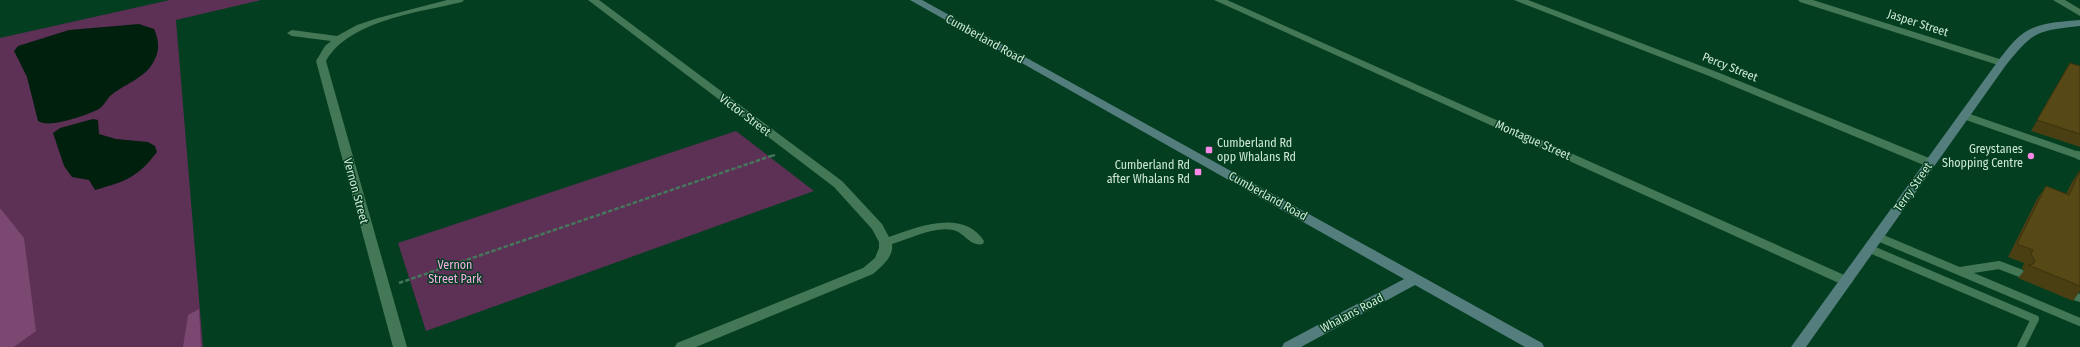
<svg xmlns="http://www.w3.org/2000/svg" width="2080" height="347" viewBox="0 0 2080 347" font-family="'Fira Sans Condensed',sans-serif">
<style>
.green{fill:#5d3055}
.forest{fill:#7a4870}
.water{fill:#00200e}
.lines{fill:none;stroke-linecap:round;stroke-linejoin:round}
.path-far1{stroke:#46765b;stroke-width:2;stroke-dasharray:3.5 2;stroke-linecap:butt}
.path{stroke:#46765b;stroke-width:2.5;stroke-dasharray:4.5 2;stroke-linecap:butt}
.lane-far1{stroke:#437755;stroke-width:7}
.lane{stroke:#437755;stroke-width:8}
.street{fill:#437755;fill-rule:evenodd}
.secondary{fill:#547d7d;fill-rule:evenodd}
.wall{fill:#4a3f13}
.building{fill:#564916;stroke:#3c330f}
.poi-dot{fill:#fb87e6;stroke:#033e20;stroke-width:1.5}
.labels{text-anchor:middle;stroke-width:3;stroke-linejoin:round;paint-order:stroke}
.street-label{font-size:12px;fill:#cde8d4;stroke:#033e20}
.poi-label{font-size:12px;fill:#cde8d4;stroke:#033e20;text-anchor:end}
.park-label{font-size:12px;fill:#f9ade9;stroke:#033e20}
</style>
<rect width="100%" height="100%" fill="#033e20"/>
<path class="green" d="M170,0H261L176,20L203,347H0V38Z
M736,131L814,191L426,331L398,243Z"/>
<path class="forest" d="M0,208L24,238L36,331L14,347H0Z
M199,309L201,347H183L188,315Z"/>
<path class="water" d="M139,24L154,29C159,40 160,50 154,61C145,79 123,84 109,97C106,101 103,106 99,109C87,115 49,129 38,121L27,77L14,51L18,46L69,30Z
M93,119L98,120L99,134L116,139L148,142L155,146L157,152C137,178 126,181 95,190L89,180L72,177L64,166L53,133L60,128Z"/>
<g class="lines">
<path class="path-far1" d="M772,156L775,155"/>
<path class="path" d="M399,283L774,155"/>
<path class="lane-far1" d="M1965,116L2080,156"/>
<path class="lane" d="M2078,155L2080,156
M1878,237L2080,322
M1870,249L2035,319L2021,347
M1960,271L1999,265L2020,273
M2077,297L2080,298"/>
<path class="street" d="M447,0H464L462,2C421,12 349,20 326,61L407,347H393L316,61L325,46L331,41L292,36L287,33L292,30L337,36L357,25L378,18Z
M588,0H599L842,181L882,224L889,237C917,227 963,208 984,241L983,244C970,247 964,232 953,230C933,226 910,239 892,244C894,257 881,267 873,274L696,347H675L677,343L863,268L875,258L879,248V242L872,229L834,187Z
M1214,0H1227L1851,278L1853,281L1851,284H1841Z
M1514,0H1528L1717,72L1934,160L1936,163L1930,167L1926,166L1709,76Z
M1798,0H1813L2006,61L2007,63L2002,66L1998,65L1800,2Z
M2053,0H2065L2080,9V16Z"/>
<path class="secondary" d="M910,0H922L1542,343L1544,347H1525L1415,285L1301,347H1282L1284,343L1404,279Z
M2080,20V26C2036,31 2034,31 2006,65L1806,347H1791L1998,61C2005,52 2012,42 2021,35C2037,22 2060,22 2080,20Z"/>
</g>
<path class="wall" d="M2070,63L2080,66V147L2031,131Z
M2080,170V291L2073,301L2018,278L2024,271L2022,268L2024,263L2008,257L2037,199L2046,186L2066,194L2072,182Z"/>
<path class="building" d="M2070,63L2080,66V134L2037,120Z
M2080,171V286L2028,265L2033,264L2035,261L2031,254L2033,250L2017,244L2046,186L2069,195Z"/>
<g class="poi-dot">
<rect x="1205" y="146" width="8" height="8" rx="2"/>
<circle cx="2031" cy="156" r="4"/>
<rect x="1194" y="168" width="8" height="8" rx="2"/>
</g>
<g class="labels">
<g class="street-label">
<text transform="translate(1918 23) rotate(18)" y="4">Jasper Street</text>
<text transform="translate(985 39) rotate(29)" y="4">Cumberland Road</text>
<text transform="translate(1730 67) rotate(22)" y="4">Percy Street</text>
<text transform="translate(745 115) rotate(37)" y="4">Victor Street</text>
<text transform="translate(1533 140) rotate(24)" y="4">Montague Street</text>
<text transform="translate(1913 187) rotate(-55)" y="4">Terry Street</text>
<text transform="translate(356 191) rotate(75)" y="4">Vernon Street</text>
<text transform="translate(1268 196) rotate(29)" y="4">Cumberland Road</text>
<text transform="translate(1352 313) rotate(-28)" y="4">Whalans Road</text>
</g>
<g class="poi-label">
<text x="1217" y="147" text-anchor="start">Cumberland Rd<tspan x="1217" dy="14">opp Whalans Rd</tspan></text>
<text x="2023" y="153">Greystanes<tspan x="2023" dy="14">Shopping Centre</tspan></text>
<text x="1190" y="169">Cumberland Rd<tspan x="1190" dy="14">after Whalans Rd</tspan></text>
</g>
<g class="park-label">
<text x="455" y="269">Vernon<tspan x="455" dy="14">Street Park</tspan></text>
</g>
</g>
</svg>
